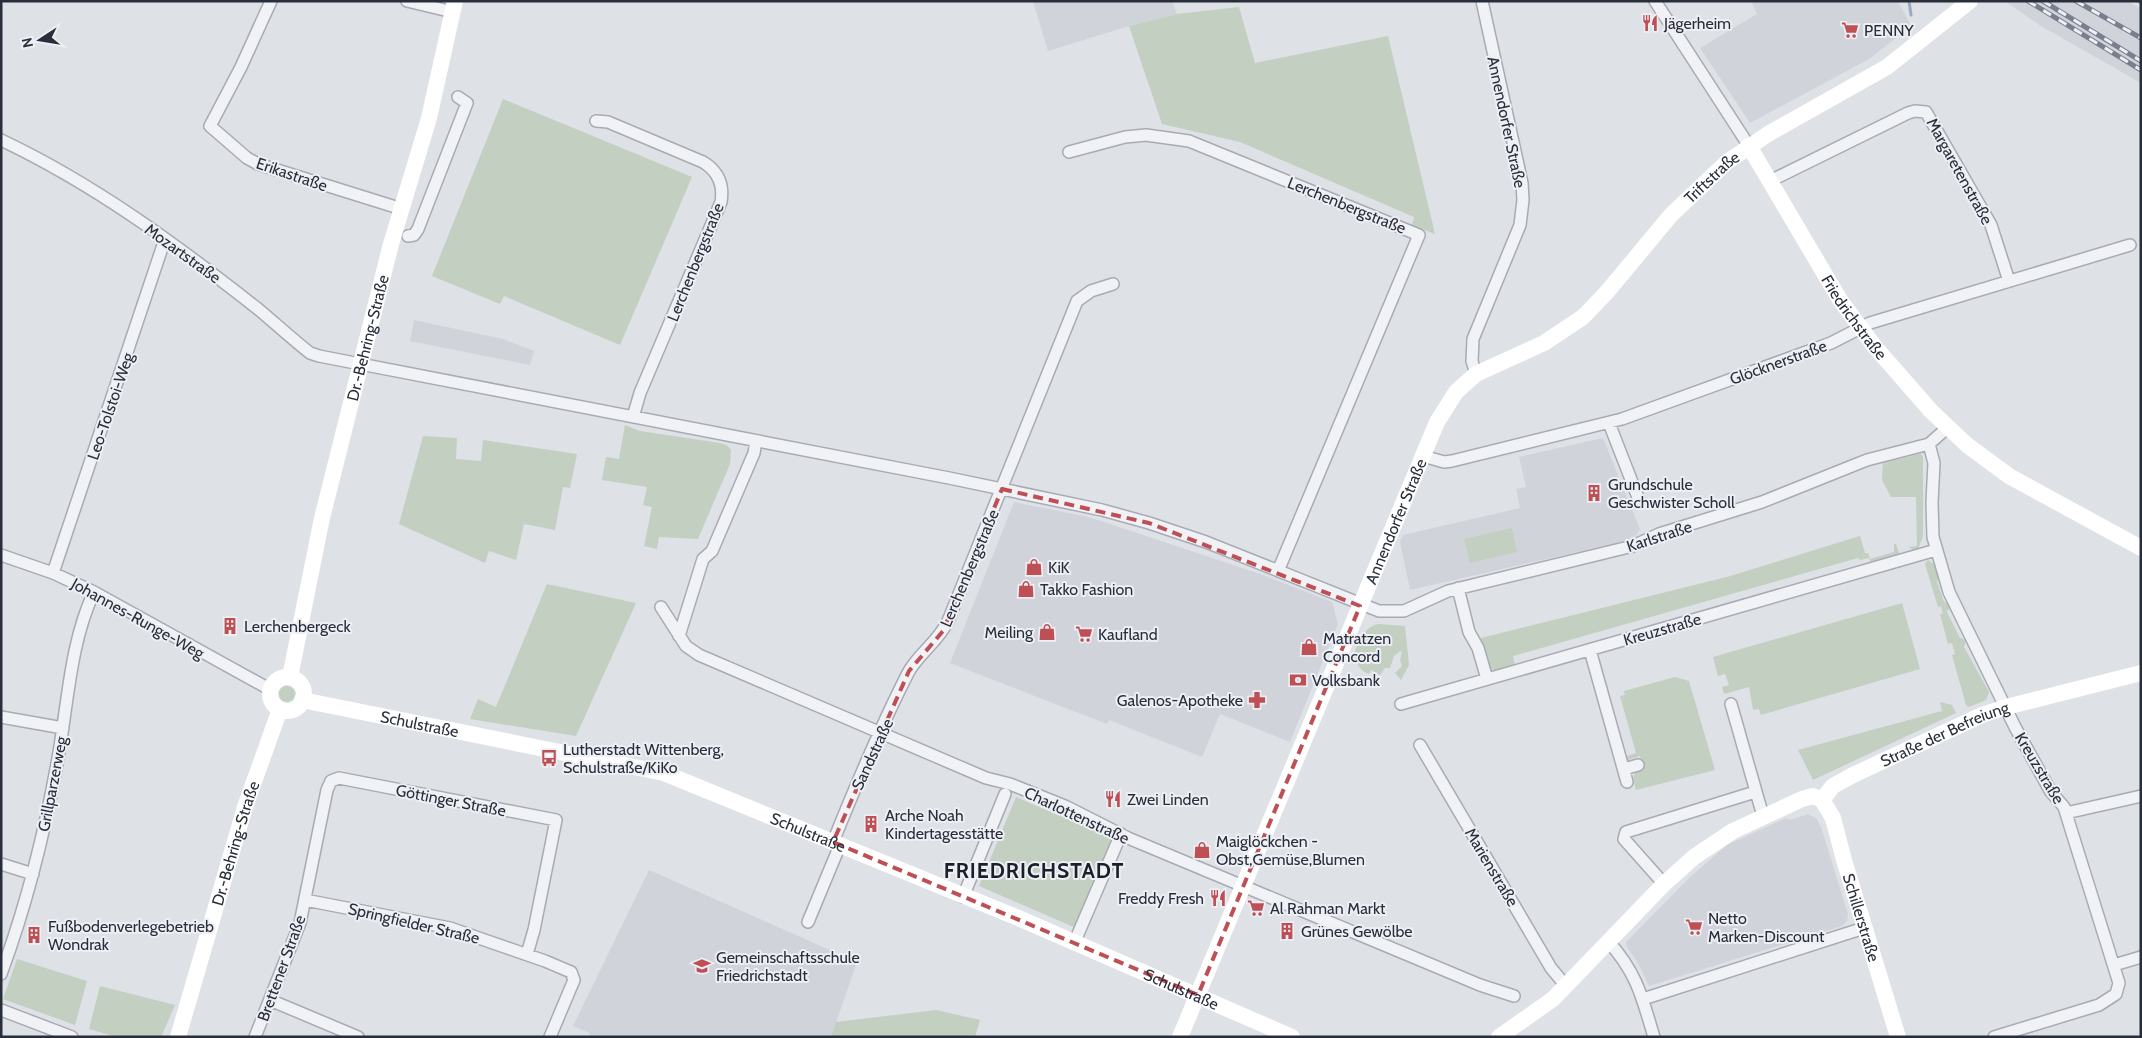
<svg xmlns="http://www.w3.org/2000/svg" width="2142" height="1038" viewBox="0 0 2142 1038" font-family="Cabin,sans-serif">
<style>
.built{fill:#d1d3db}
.green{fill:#c3cfc0}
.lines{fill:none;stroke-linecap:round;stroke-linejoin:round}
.stream{stroke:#9dabc2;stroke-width:3}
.street-casing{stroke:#a8abb3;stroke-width:14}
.street{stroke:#f1f2f5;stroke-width:11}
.secondary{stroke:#fff;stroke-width:16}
.rail-casing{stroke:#7a7f8e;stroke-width:5}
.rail{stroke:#edeff4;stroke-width:3;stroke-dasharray:9;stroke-linecap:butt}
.marked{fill:none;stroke:#be5055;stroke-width:4;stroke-dasharray:10 6;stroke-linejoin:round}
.labels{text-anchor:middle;stroke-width:4;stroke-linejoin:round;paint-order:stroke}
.poi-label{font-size:16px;fill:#292e3b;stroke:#edeff4;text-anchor:start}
.street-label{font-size:16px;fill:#292e3b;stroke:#edeff4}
.district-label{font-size:21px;font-weight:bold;letter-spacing:1px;fill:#1b1f2c;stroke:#edeff4}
</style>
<rect width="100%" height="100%" fill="#dee1e6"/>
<path class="built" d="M1033,1H1172L1177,14L1129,26L1048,51Z
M1751,1H1898L1911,26L1869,59L1750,123L1700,48L1757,14Z
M2005,1H2128L2141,9V83L2041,26Z
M414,320L503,339L534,351L530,365L410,341Z
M1603,438L1640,529L1634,539L1410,590L1400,541L1403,535L1520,508L1516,489L1526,487L1519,457Z
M1014,502L1089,517L1263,575L1332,602L1338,624L1290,742L1220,714L1202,757L1109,720L1107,724L950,663Z
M1808,814L1817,819L1822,830L1848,914L1847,921L1842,926L1649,986L1638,963L1627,947L1626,942L1690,877L1727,845L1786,818L1790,820Z
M649,870L857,962L831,1037H589L590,1033L573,1026Z"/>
<path class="green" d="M1239,7L1255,63L1388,36L1435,234L1412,225L1414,217L1240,142L1162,124L1129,26L1177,14Z
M503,99L692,177L620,345L504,296L500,304L432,276Z
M625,425L640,431L720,443L728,446L731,450L730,464L698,539L659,537L657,549L644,546L652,507L643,505L647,487L602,480L606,457L619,459Z
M423,436L457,438L456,459L481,461L483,440L577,454L570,488L563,487L555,530L524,524L516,560L489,551L485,563L399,524Z
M1920,454L1923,456V536L1918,549L1913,550L1909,547L1917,546L1916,497H1891L1882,480L1883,463Z
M1512,528L1517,552L1470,563L1464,539Z
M1860,536L1865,553H1868L1870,559L1894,552V544H1896L1899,553L1897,556L1871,564L1869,558L1860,560L1858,558L1513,656L1515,666L1496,671L1491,669L1481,638L1727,577Z
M1928,560L1935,565L1939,577L1937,582L1944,602L1948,603L1950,607L1947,612L1960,638L1966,640L1964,647L1989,692L1986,700L1969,707L1966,705L1952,655L1955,654L1952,643L1948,644L1940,614H1943L1941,606L1938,607L1925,564Z
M547,584L636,603L576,736L470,719L478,699L496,707Z
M1902,603L1920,669L1761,715L1759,709L1753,710L1749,687L1724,694L1722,687L1729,685L1725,674L1718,676L1713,657Z
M1379,624L1405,626L1409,665L1401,680L1395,673L1402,666L1400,660L1402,652L1400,651L1394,656L1390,668H1385L1380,675L1371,670L1369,674C1363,672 1357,667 1357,661L1352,660C1357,645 1362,627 1379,624Z
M1675,677L1689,681L1715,770L1636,790C1633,780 1631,773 1642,768L1640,756L1628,760L1627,756L1636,753L1620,696L1625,695L1624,691Z
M279 694a8 8 0 1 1 16 0a8 8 0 1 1-16 0Z
M1940,702L1952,705L1956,713L1813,780L1798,750L1942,711Z
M1016,797L1114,839L1076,928L979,886Z
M17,959L87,981L75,1025L3,999Z
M100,986L175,1005L161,1037H117L89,1029Z
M936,1010L980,1020L975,1037H831L836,1022Z"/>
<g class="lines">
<path class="stream" d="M1909,1L1911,15
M2137,1L2141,3"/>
<g class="street-casing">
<path id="street" d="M271,1L241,67L210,126L247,158L258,164L402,209
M407,1L453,12
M1655,1L1749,146
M596,121L608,122L703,162C718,171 724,184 721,202L640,393L633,417
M1,140C94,184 177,245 258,309C275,323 292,339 310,353L319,356L949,478L1102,510L1149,523L1206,542L1379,611H1404L1448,591L1633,546L1659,534L1762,502L1867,460L1929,444L1947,428
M1069,152L1125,137L1146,135L1189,141L1419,235L1278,571
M1770,181L1908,113L1915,111L1926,112L1991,225L2009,281
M408,236L414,235L418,229L467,103L458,97
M1476,374L1472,361L1473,339L1520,225L1523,200L1522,183L1482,1
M1609,423L1639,500
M1929,444L1934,463L1932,502L1933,537L1949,592L2015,727L2051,792L2064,807L2119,983L2116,994L2099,1005L1994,1037
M1423,456L1444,462L1452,461L1622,419L1831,343L1870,323L2130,245
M1,555L53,573L94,592L271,690
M53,573L165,239
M1458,588L1469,632L1478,648L1487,679
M661,607L686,646L699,655L986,778L1010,784L1065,806L1128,838L1480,985L1514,996
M679,636L703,559L712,551L754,453L756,441
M1590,650L1627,782
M1401,704L1936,550
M1731,704L1763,816
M1,717L63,728
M1420,745L1551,968L1566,986
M1624,769L1638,765
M2066,813L2141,796
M833,842C856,785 880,728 908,673C918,654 938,642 948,621L1077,301L1091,291L1113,284
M1,864L33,874
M1664,884L1624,839L1626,832L1755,792
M963,897L1005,794
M305,900L450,928L545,961L571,972L574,980L550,1037
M808,922L840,845
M1078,934L1121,834
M1608,941C1637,973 1642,997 1654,1037
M2114,965L2141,957
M1,974C27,904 45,831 58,758C68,703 70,643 94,592
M1643,999L1864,928
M270,1000L358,1037
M1,1010L72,1037
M255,1037L300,923L327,790L331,781L339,778L556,820L534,930L527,954"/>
</g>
<use href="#street" class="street"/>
<g class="secondary">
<path id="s1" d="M1749,146L1840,300L1875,347L1931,411L1967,445L2009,476L2141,548"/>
<path id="s2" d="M290,677L322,518L391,244L429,118L455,1"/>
<circle cx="287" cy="694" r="17"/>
<path id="s3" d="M302,700L664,773L1016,917L1292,1037"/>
<path id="s4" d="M1822,800L1833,786L1853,775L1982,715L2006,707L2141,673"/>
<path id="s5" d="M178,1037L245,807L280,709"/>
<path id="s6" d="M1180,1037L1437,422L1456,392L1476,374L1544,343L1583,317L1607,292L1671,215L1727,162L1768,134L1887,67L1970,1"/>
<path id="s7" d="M1499,1037L1553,999L1664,884L1694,857L1733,831L1802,799L1813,796L1822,800L1833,818L1844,860L1898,1037"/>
</g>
<g class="rail-casing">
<path id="rail" d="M2028,1L2141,70
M2043,1L2141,61
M2076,1L2141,38"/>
</g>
<use href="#rail" class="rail"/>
</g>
<path class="marked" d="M1002,489L1149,523L1360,606L1198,995L833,842L909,671L943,631Z"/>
<defs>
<g id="restaurant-bare" transform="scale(1.35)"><path d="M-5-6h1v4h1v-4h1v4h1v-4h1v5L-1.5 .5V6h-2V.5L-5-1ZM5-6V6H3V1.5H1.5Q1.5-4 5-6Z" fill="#be5055" stroke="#edeff4" stroke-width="2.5" paint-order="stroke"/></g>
<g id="supermarket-bare" transform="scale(1.35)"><path d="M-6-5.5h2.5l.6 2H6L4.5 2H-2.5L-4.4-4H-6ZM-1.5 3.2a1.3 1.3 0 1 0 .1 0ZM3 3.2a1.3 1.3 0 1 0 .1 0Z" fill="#be5055" stroke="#edeff4" stroke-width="2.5" paint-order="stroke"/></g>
<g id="building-bare" transform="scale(1.35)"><path d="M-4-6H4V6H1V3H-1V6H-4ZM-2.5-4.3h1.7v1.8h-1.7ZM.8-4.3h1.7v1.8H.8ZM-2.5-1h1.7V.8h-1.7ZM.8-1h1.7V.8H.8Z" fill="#be5055" stroke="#edeff4" stroke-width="2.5" paint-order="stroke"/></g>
<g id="shop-bare" transform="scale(1.35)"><path d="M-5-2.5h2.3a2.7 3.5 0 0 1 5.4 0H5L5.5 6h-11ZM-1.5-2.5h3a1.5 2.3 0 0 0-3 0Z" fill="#be5055" stroke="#edeff4" stroke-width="2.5" paint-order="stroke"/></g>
<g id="bank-bare" transform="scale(1.35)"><path d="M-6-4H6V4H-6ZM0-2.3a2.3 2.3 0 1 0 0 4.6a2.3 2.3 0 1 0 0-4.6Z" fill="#be5055" stroke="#edeff4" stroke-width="2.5" paint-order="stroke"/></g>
<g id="pharmacy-bare" transform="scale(1.35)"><path d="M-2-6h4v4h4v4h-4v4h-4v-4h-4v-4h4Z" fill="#be5055" stroke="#edeff4" stroke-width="2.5" paint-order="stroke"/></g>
<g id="bus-bare" transform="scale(1.35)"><path d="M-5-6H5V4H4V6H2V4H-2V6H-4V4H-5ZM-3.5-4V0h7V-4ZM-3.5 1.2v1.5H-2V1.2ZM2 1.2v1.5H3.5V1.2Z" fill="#be5055" stroke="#edeff4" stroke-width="2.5" paint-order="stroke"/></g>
<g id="school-bare" transform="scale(1.35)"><path d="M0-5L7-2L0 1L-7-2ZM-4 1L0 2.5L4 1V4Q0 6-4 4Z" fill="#be5055" stroke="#edeff4" stroke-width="2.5" paint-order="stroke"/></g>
</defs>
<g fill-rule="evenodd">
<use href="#restaurant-bare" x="1650" y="23"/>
<use href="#supermarket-bare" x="1850" y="30"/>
<use href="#building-bare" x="1594" y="493"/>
<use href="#shop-bare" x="1034" y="567"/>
<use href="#shop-bare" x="1026" y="589"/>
<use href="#building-bare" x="230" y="626"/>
<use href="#shop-bare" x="1047" y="632"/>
<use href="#supermarket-bare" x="1084" y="634"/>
<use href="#shop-bare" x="1309" y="647"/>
<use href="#bank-bare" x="1298" y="680"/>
<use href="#pharmacy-bare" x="1257" y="700"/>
<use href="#bus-bare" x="549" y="758"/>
<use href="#restaurant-bare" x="1113" y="799"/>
<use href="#building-bare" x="871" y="824"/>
<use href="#shop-bare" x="1202" y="850"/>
<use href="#restaurant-bare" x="1218" y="898"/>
<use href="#supermarket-bare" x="1256" y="908"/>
<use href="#supermarket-bare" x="1694" y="927"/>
<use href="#building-bare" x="1287" y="931"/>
<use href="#building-bare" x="34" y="935"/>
<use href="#school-bare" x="702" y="966"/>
</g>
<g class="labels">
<g class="poi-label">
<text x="1664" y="29">Jägerheim</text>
<text x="1864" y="36">PENNY</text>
<text x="1608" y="490">Grundschule<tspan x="1608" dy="18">Geschwister Scholl</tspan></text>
<text x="1048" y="573">KiK</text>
<text x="1040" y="595">Takko Fashion</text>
<text x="244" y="632">Lerchenbergeck</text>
<text x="1033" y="638" text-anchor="end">Meiling</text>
<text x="1098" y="640">Kaufland</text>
<text x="1323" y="644">Matratzen<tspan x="1323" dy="18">Concord</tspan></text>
<text x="1312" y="686">Volksbank</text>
<text x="1243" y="706" text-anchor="end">Galenos-Apotheke</text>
<text x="563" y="755">Lutherstadt Wittenberg,<tspan x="563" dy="18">Schulstraße/KiKo</tspan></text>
<text x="1127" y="805">Zwei Linden</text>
<text x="885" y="821">Arche Noah<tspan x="885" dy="18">Kindertagesstätte</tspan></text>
<text x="1216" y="847">Maiglöckchen -<tspan x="1216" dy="18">Obst,Gemüse,Blumen</tspan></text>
<text x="1204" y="904" text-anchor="end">Freddy Fresh</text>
<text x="1270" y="914">Al Rahman Markt</text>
<text x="1708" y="924">Netto<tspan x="1708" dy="18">Marken-Discount</tspan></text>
<text x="48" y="932">Fußbodenverlegebetrieb<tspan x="48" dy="18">Wondrak</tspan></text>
<text x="1301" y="937">Grünes Gewölbe</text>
<text x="716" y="963">Gemeinschaftsschule<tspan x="716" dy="18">Friedrichstadt</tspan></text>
</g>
<g class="street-label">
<text transform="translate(1507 122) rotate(78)" y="6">Annendorfer Straße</text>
<text transform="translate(1960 171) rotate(61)" y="6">Margaretenstraße</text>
<text transform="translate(292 174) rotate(19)" y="6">Erikastraße</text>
<text dy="6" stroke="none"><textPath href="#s6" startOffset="1041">Triftstraße</textPath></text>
<text transform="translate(1347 205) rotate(22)" y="6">Lerchenbergstraße</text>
<text transform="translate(183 253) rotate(36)" y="6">Mozartstraße</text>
<text transform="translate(695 262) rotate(-68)" y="6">Lerchenbergstraße</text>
<text dy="6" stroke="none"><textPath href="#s1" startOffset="201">Friedrichstraße</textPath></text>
<text dy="6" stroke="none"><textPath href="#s2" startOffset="348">Dr.-Behring-Straße</textPath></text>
<text transform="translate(1778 362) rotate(-20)" y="6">Glöcknerstraße</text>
<text transform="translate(110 406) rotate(-71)" y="6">Leo-Tolstoi-Weg</text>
<text dy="6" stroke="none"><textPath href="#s6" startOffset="559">Annendorfer Straße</textPath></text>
<text transform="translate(1659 536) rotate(-18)" y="6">Karlstraße</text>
<text transform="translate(969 568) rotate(-67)" y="6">Lerchenbergstraße</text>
<text transform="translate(138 618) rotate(29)" y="6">Johannes-Runge-Weg</text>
<text transform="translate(1662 629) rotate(-16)" y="6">Kreuzstraße</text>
<text dy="6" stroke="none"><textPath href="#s3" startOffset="120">Schulstraße</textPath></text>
<text dy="6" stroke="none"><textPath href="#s4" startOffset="141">Straße der Befreiung</textPath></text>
<text transform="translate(872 754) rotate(-65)" y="6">Sandstraße</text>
<text transform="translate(2040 768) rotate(59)" y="6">Kreuzstraße</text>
<text transform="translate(52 784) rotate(-79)" y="6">Grillparzerweg</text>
<text transform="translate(451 800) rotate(11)" y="6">Göttinger Straße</text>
<text transform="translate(1077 815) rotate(25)" y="6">Charlottenstraße</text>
<text dy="6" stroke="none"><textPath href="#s3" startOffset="525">Schulstraße</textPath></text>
<text dy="6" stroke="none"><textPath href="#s5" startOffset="202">Dr.-Behring-Straße</textPath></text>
<text transform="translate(1492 867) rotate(59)" y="6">Marienstraße</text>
<text dy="6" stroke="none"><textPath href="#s7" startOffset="535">Schillerstraße</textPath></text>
<text transform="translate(414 923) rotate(13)" y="6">Springfielder Straße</text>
<text transform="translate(281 968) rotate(-70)" y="6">Brettener Straße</text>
<text dy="6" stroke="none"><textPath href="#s3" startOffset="930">Schulstraße</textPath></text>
</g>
<g class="district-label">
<text x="1034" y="878">FRIEDRICHSTADT</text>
</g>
</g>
<rect width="2142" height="1038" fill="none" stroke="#292e3b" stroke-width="5"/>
<g transform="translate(40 40) rotate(258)" stroke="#edeff4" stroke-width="4" paint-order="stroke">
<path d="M0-4L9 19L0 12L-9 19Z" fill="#292e3b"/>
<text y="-8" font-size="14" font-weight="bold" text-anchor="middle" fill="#292e3b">N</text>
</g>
</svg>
